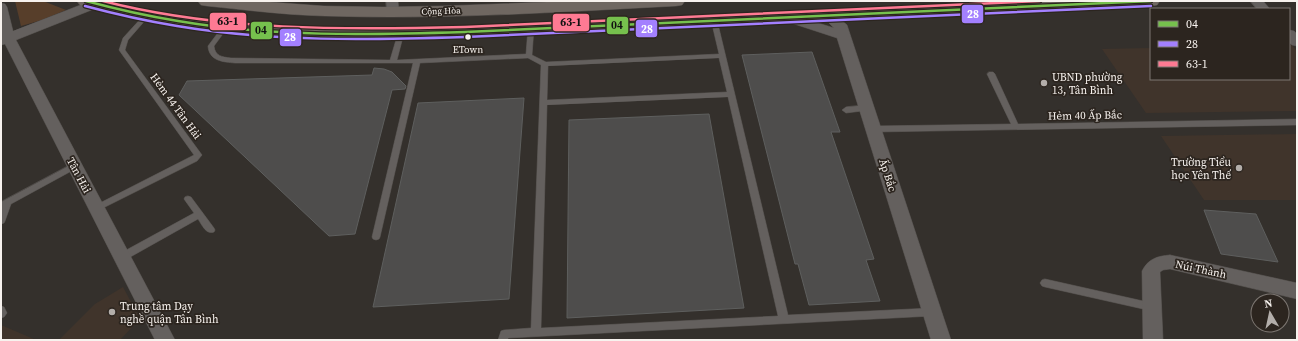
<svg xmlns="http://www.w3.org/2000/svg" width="1298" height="341" viewBox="0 0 1298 341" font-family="'Source Serif 4',serif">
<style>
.built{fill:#40342b}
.green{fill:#573e2a}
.building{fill:#4e4d4c;stroke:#5e5f5e}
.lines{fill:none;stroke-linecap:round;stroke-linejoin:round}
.service-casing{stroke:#504c49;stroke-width:1}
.minor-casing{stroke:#504c49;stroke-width:1}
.primary-casing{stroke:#504c49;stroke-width:1}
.service{fill:#64605e;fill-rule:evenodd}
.minor{fill:#64605e;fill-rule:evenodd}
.primary{fill:#6f6761;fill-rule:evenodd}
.bus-1-casing{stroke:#2c251f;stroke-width:5}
.bus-2-casing{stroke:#2c251f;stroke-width:5}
.bus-3-casing{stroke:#2c251f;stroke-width:5}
.bus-1{stroke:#76c04d;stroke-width:2.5}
.bus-2{stroke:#a380ff;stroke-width:2.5}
.bus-3{stroke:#fe7a93;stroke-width:2.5}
.bus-dot{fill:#f7f2ee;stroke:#2c251f;stroke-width:1.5}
.poi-dot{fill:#b3aeaa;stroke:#2c251f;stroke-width:1.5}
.labels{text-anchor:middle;stroke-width:3.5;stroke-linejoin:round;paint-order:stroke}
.far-street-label{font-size:9px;fill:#f7f2ee;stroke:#2c251f}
.bus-label{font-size:10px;fill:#f7f2ee;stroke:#2c251f}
.poi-label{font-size:11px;fill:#f7f2ee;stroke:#2c251f;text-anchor:start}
.street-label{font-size:11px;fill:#f7f2ee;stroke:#2c251f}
.line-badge{stroke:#2c251f;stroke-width:1.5}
.badge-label{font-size:11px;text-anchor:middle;font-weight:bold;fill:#fff}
.pale-badge-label{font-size:11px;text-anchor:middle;font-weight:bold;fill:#111}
</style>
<rect width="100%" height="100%" fill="#34302c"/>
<path class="built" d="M1289,45H1292L1297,51V111L1146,113L1102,49L1151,48V79H1289Z
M1297,134V200H1204L1161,136Z
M123,287L140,319L120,340H59L95,304Z
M1,325L36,340H1Z"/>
<path class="green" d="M15,1H43L66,10L42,20L21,26Z"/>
<path class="building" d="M812,52L840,132H831L874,259L866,260L880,301L809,305L798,264H795L742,55Z
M374,68L384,69L392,72L406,86L405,89L392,90L355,234L329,236L179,95L187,81L372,75Z
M524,98L509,299L373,307L418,103Z
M709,114L744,308L567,318L569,120Z
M1204,210L1256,214L1278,262L1221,254Z"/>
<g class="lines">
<g class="service-casing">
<path id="service" d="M146,14L149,16L128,40L125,50L202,155L197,161L97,211L94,210L93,208L94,206L194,155L119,50L123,38L144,15Z
M714,18L717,20L788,315L932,308L935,309L937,312L935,315L932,316L508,338V340H498L501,331L504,330L531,328L541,65L528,58L420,63L380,237L379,239L376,240L373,239L372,237L413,63H235C223,62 209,61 208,46L223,26L225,25L228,27L214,46C215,56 222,57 231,58L390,60L398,33L401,31L404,33L397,60L526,54L528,28L531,26L534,28L532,55L546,62L719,54L711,20ZM719,58L727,92L547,100L548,66ZM728,97L778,316L541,328L547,105Z
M989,72H993L995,74L1018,124L1297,119V125L873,132L869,129L873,126L1011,124L987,74Z
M867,105L871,108L870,110L846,113L842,110L846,107Z
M74,163L78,166L77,168L11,204L5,221L4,223L1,224V202Z
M188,196L191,197L214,228L215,230L214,232C206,235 202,225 198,219L125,260L122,261L119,260L118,257L119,254L194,213L184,199L185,197Z
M1045,279L1152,303L1155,304L1157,307L1155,310L1152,311L1045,287L1042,286L1040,283L1042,280Z
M1,306L4,307L7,313L4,317L1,318Z"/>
</g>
<g class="minor-casing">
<path id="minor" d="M91,1H99L101,4L99,7L16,40L175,340H155L5,44L1,45V3L5,4L7,7L13,31Z
M386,1H398L399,13L398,16H388L387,13Z
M1250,1H1263L1270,9H1257Z
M827,11L832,12L847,25L951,340H931L837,38L782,20L781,17L782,14L787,13L834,28L821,15L822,12Z
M1289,30L1294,31L1297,34V46L1292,45L1289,42Z
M1170,255L1297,283V299L1170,269L1163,270L1160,272L1163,340H1143L1142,271C1148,259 1157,256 1170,255Z"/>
</g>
<g class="primary-casing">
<path id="primary" d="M77,1H104L139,9L174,15L258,24L347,28L465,26L1035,1H1160L1157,5L1151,6L465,38C337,42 203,42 80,5Z
M198,1H256L324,6L383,7L442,6L572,1H685L682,5L676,6C559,12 442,20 325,16C285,15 246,10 207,6L201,5Z"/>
</g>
<use href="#service" class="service"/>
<use href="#minor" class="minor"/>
<use href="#primary" class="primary"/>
<g class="bus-1-casing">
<path id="bus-1" d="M86,1C116,9 147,16 178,21C272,37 369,35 465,32L1151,1"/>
</g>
<g class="bus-2-casing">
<path id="bus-2" d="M85,6C115,14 146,21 177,26C272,42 369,40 465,37L1151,6"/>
</g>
<g class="bus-3-casing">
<path id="bus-3" d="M103,1C220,31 345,30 465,27L1040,1"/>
</g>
<use href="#bus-1" class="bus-1"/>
<use href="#bus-2" class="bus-2"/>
<use href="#bus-3" class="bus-3"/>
</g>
<circle class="bus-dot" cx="468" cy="37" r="3.5"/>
<g class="poi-dot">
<circle cx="1044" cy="83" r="4"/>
<circle cx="1239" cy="168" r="4"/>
<circle cx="112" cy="312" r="4"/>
</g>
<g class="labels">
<g class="far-street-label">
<text transform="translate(441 11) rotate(-2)" y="3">Cộng Hòa</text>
</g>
<g class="bus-label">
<text x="468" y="53">ETown</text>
</g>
<g class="poi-label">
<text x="1052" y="81">UBND phường<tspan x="1052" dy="13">13, Tân Bình</tspan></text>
<text x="1231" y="166" text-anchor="end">Trường Tiểu<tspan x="1231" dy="13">học Yên Thế</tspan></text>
<text x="120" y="310">Trung tâm Dạy<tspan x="120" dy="13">nghề quận Tân Bình</tspan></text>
</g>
<g class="street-label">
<text transform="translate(176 106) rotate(54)" y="4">Hẻm 44 Tân Hải</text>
<text transform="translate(1085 115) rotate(-1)" y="4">Hẻm 40 Ấp Bắc</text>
<text transform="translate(79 175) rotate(62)" y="4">Tân Hải</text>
<text transform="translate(888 175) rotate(72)" y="4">Ấp Bắc</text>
<text transform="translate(1201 269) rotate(12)" y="4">Núi Thành</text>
</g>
</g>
<g class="line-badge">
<rect x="961" y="4" width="23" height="20" rx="4" fill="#a380ff"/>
<rect x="209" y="12" width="38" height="19" rx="4" fill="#fe7a93"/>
<rect x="552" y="13" width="38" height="19" rx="4" fill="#fe7a93"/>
<rect x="606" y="16" width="23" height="19" rx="4" fill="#76c04d"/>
<rect x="635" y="19" width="23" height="19" rx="4" fill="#a380ff"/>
<rect x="250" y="21" width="23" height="19" rx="4" fill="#76c04d"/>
<rect x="279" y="28" width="23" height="19" rx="4" fill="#a380ff"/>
</g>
<g class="badge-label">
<text x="973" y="18">28</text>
<text x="647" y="33">28</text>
<text x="290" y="41">28</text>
</g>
<g class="pale-badge-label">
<text x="228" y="25">63-1</text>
<text x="571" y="26">63-1</text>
<text x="617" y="29">04</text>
<text x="261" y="34">04</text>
</g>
<rect width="1298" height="341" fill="none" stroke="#f7f2ee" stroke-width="4"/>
<rect x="1150" y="8" width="140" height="72" fill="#2c251f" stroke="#7d7772"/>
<rect x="1158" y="21" width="20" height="6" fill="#76c04d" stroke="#7d7772"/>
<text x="1186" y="28" font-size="12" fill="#f7f2ee">04</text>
<rect x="1158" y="41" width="20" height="6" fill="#a380ff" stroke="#7d7772"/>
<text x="1186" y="48" font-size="12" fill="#f7f2ee">28</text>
<rect x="1158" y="61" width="20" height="6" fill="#fe7a93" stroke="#7d7772"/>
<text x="1186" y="68" font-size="12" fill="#f7f2ee">63-1</text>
<g transform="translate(1270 313) rotate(351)"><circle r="19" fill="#2c251f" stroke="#7d7772"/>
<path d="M0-3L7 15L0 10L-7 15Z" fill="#b3aeaa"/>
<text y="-6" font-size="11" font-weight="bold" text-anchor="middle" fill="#f7f2ee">N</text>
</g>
</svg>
